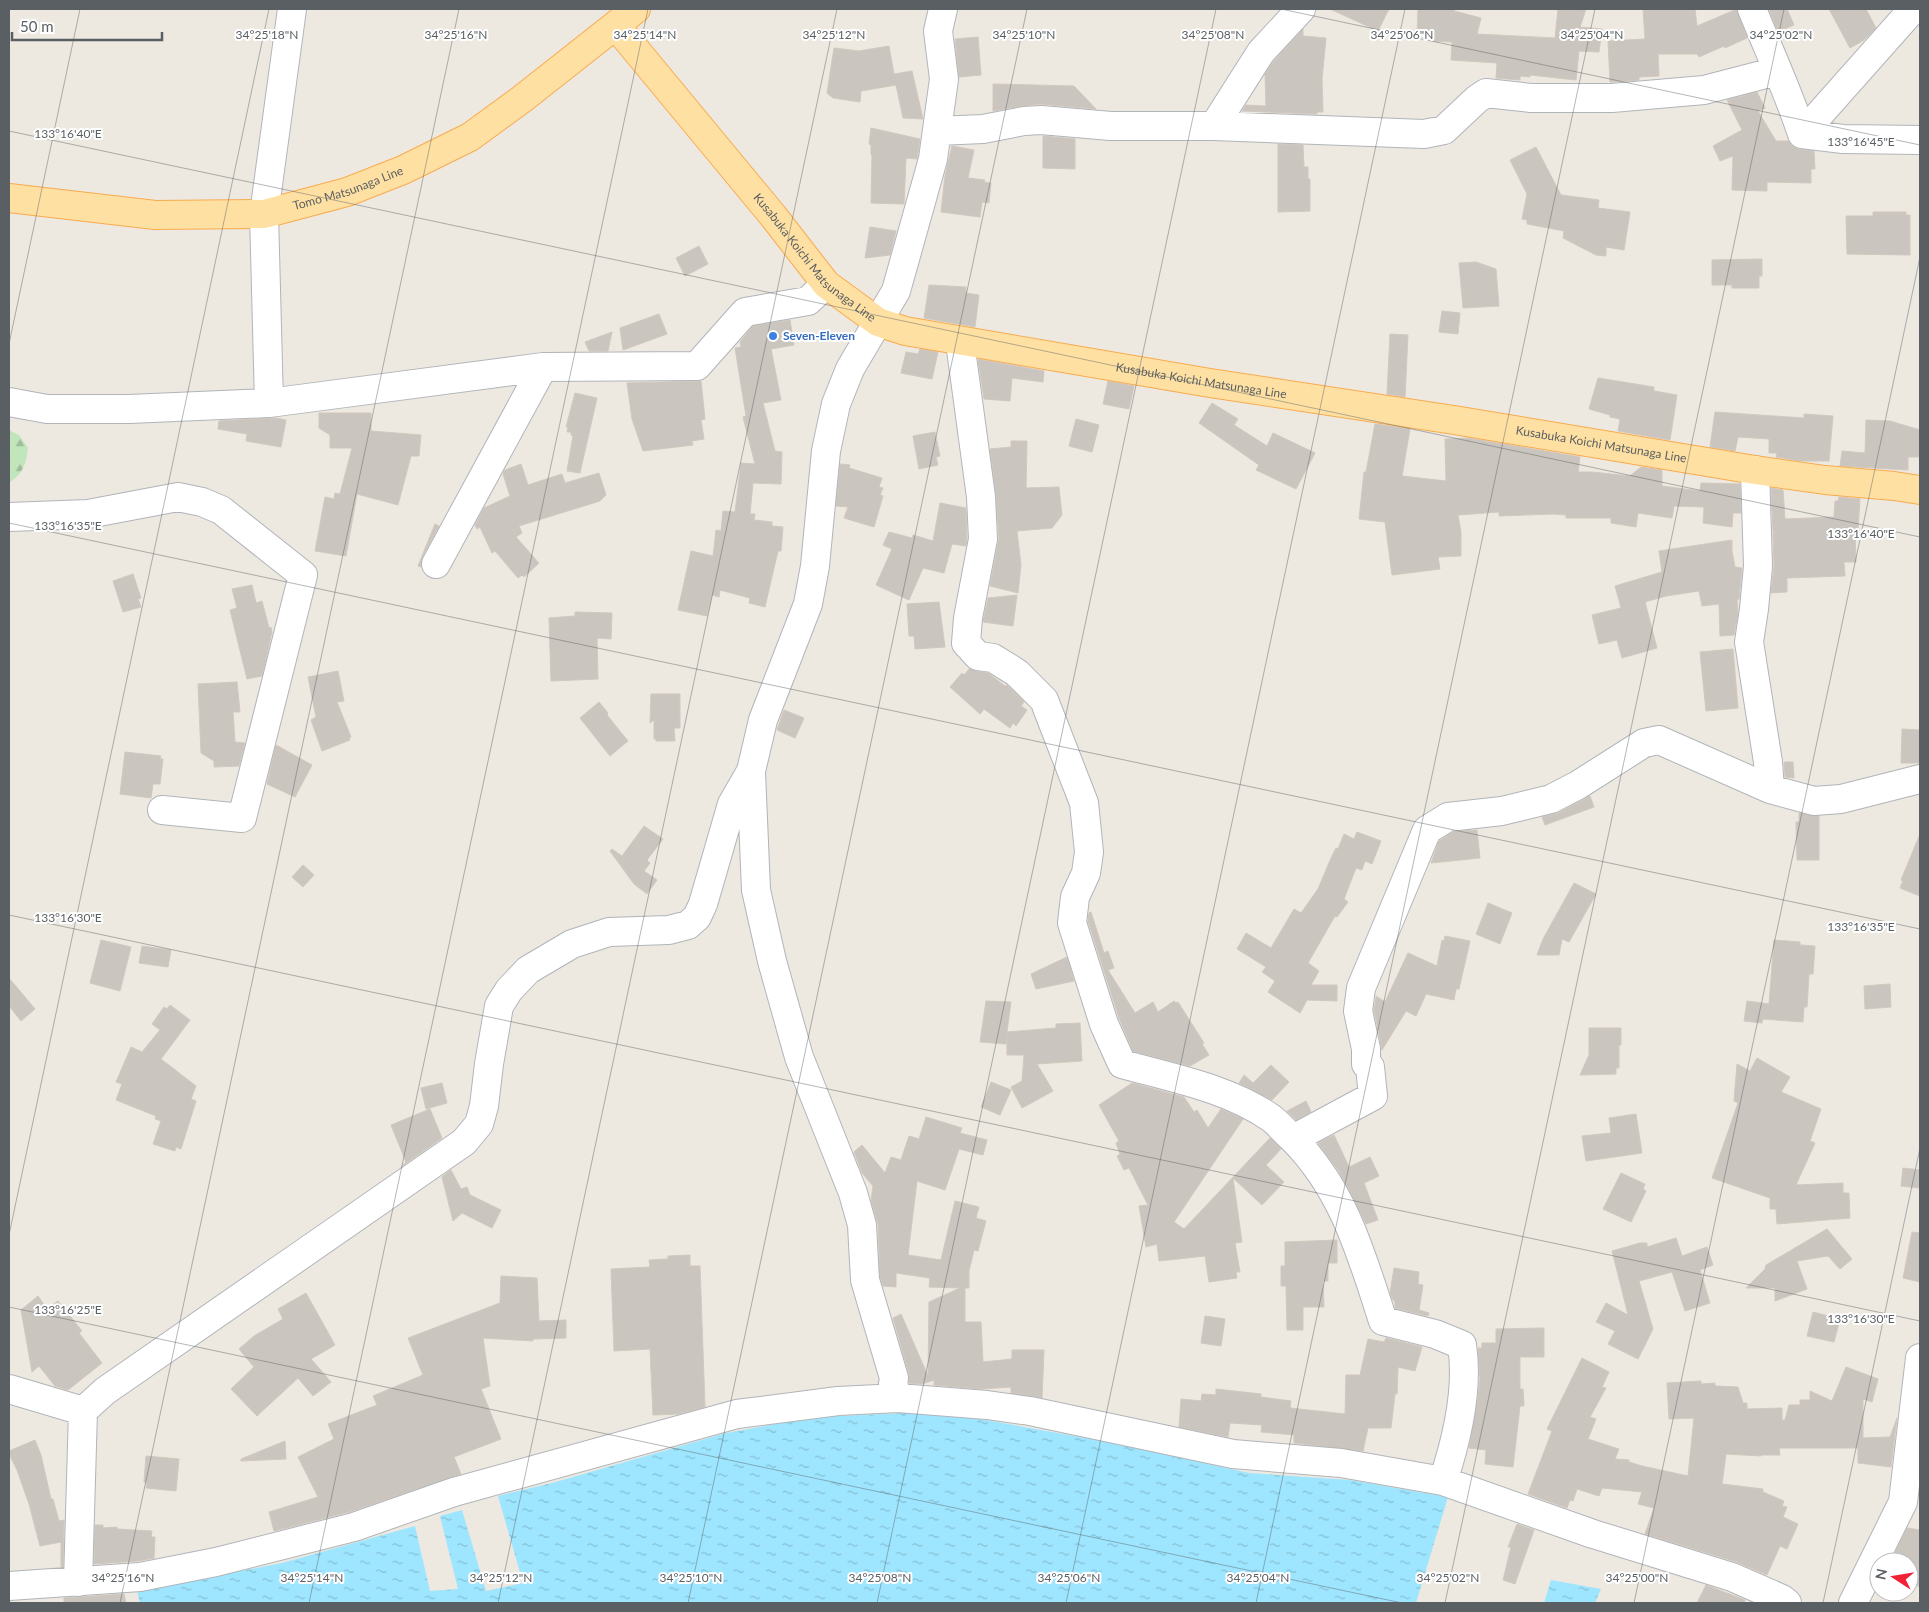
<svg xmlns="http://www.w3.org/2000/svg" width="1929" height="1612" viewBox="0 0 1929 1612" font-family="Lato,sans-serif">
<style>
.forest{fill:url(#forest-firs)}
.water{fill:url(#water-ripples)}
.building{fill:#cac5bf;stroke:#d2c8be}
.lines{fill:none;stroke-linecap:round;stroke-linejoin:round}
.minor-casing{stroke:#b1b5b9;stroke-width:30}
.major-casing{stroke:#f8ab4e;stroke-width:30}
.minor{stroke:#fff;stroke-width:28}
.major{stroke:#ffe0a3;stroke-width:28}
.ticks{fill:none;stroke:#595f62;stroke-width:1;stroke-opacity:0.45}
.shop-dot{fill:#3f7fe0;stroke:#fff;stroke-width:2}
.labels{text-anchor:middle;stroke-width:4;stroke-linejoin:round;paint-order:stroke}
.street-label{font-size:12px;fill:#595f62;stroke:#fff}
.shop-label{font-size:12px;font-weight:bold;fill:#366cbe;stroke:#fff;text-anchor:start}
.ticks-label{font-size:12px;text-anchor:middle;fill:#595f62;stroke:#fff;stroke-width:4;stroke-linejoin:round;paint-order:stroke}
</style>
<defs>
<pattern id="forest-firs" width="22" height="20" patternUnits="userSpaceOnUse" patternTransform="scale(1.25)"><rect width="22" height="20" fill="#c2e6bb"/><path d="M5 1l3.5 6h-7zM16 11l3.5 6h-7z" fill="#a1be9b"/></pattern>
<pattern id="water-ripples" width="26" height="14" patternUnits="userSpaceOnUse" patternTransform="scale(1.25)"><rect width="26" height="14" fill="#9ee6ff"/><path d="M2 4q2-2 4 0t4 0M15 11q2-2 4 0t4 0" fill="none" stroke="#84bed2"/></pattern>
</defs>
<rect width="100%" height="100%" fill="#ede8e0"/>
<path class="forest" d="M9,430L19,435L28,448C26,465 23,473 9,483Z"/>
<path class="water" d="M905,1413L969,1417L1113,1443L1249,1473L1350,1480L1448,1497L1416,1603H140L137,1591L282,1563L415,1526L430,1591L458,1589L440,1516L462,1510L486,1591L523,1583L498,1496L552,1483L726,1433L816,1417Z
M1551,1580L1601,1589L1595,1603H1544Z"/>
<path class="building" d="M1330,9H1389L1378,31Z
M1418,9H1455L1454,11L1481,18L1477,34L1555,38L1558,9H1586L1580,27L1602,29L1599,52L1579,51L1576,80L1530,75V77L1520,76V80L1496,78L1497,63L1451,60L1452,42L1433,41L1434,35L1417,34Z
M1643,9H1695L1697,26L1737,9L1747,38L1725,48L1724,46L1699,57L1697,54H1658L1659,76L1639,77V80L1610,82L1608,41L1645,39Z
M1769,9H1787L1794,25L1778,32Z
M1829,9H1866L1876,28L1864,40L1850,48Z
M1303,29V36L1326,38L1322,79L1323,112H1317V114L1242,111L1246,105L1266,106L1265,74L1273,62Z
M978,37L981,75L959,77L955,39Z
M889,46L894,74L912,71L923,119L903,118L896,85L861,91L860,102L833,98L827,93L834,48L859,51Z
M993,84L1074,86L1096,109L1040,104L1021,106L993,111Z
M1757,92L1765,108L1758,111L1776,141H1788L1792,146L1798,149L1814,151L1815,169H1811V183L1767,182V191L1732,190L1733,156L1720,161L1713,146L1742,130L1727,100Z
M871,128L920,139L917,159L906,158L904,204L871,203L872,155H871V145L869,144Z
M1043,136L1075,139V169L1043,168Z
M1278,144L1303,145L1304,167H1308V179H1310V211L1278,212Z
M952,146L974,150L968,178L985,180L984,182L991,183L989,203L982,202L980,217L941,212L945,176Z
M1536,147L1561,195L1599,200L1598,208L1630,212L1624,250L1606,247V256L1596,255L1563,238L1564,231L1527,224V220L1522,219L1527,194L1510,160Z
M1873,212H1906V215H1910V255L1847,254L1846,216H1873Z
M870,227L896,231L890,255L865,258Z
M699,246L708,264L685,276L676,258Z
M1762,259V276H1759V288H1732V285H1712V260Z
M1476,262L1496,269L1499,306L1463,308L1459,263Z
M929,285L966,287V293L979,295L975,327L924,318Z
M1442,311L1460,313L1458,334L1439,332Z
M659,314L667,334L623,350L620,328Z
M790,320L794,345L771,349L781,400L763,403L775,451L782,452L781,484L753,483L750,514H755L754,520L772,522V526L783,527L781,551H778L765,607L749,603L750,598L720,590L719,597L712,595L707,616L678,610L691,551L713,556L716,530L721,531L723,511L735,512L741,463L755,464L743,417L746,416L735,348L741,347L740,342L753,326Z
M612,332L608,351H589L585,342Z
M1390,334L1408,335L1405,397L1387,394Z
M920,349L938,352L932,379L901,373L906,352L918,354Z
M978,359L1044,371L1043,382L1012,378L1010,401L984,399Z
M1598,378L1654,387V391L1677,395L1670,440L1618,431L1620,419L1610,417V415L1589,409Z
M701,381L705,419L701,420L704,439L692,441L693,445L643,451L632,419L627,383Z
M1108,381L1134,386L1129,409L1103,404Z
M575,393L597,398L580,473L567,471L573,436L571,435V432H567L568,427H566Z
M1212,403L1238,419L1234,425L1267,446L1273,433L1315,453L1296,489L1256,470L1259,465L1199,423Z
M1715,412L1804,418V414L1833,416L1829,461H1800L1776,457L1777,453H1769V439L1738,437L1735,451L1710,447Z
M319,413H371V431L421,435L419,456H411L398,505L357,494L346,556L315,551L325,497L334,499L335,493L340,494L352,448H330V435L319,428Z
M276,418L286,420L281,447L246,441L247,434L218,429L219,421Z
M1076,419L1099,425L1092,452L1069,446Z
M1866,420L1890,421L1920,430V457H1908V470L1840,466L1842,451L1865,453Z
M1375,424L1410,429L1402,476L1446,481L1445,439L1468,438L1580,457L1578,472H1592L1630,476L1641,467L1662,470V486L1700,491L1701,483L1740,484L1741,513H1733L1732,527L1703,523L1704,507L1674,506L1672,518L1638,513L1636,527L1611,523V518H1566V515L1553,514L1499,516V512L1458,515L1461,532V556L1438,557L1440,569L1392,575L1385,522L1359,519L1364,472H1366Z
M935,432L940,456L936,457L938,465L919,469L913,436Z
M1011,441H1027L1026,488L1059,487L1062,515L1052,528L1017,531L1021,565L1018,593L990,586L999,538L996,495L990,449L1011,447Z
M521,464L528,485L562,474L565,483L599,473L606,495L600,501L519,526L522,533L516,537L539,563L524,577L522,575L518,578L495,551L492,553L480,527L477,529L475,525L484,508L510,496L503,474L505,470Z
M840,464L850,465L849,468L882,478L879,487L883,488L880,495L883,496L874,527L844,518L848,507L836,506Z
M1771,488L1783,490L1785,519L1834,517L1835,501H1838L1839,497L1860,499L1858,530H1855L1856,562H1844L1845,576L1787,578V592L1771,593L1774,566L1773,533H1776L1773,532Z
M940,503L966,508L967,538L966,546L952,544L944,573L923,568L909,600L876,585L892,549L883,545L889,532L912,538L913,535L933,541Z
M435,524L439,526L422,557L421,567L418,566Z
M1732,540V551L1735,567L1742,568L1739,599L1737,600L1738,613L1734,635L1720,636L1719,604L1702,606L1699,591L1666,596L1645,602L1657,648L1622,658L1617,640L1599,644L1592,615L1621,608L1615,586L1662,572L1659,551Z
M133,574L141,598L138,599L141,607L123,612L113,581Z
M252,585L256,603L262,601L269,628L271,627L272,632L262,676L247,679L230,610L237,608L232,589Z
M1017,595L1013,626L983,622L988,598Z
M939,602L945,647L915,649L914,636H909L907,604Z
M575,612L612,613L611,639L597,638L598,679L551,681L549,618L575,616Z
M1733,649L1738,708L1706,711L1700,652Z
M970,668L976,671L988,673L1005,686L1007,685L1024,702L1021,706L1027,710L1016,726L1013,723L1010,728L984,709L980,714L950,687L962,673L964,675Z
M338,671L344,701L337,702L351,737L349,738L350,740L322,751L311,720L316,717L308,677Z
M237,682L240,712H233L235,742L245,743L239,766L214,767V761L201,753L198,684Z
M651,694H680V728H674L675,741H656V739H654V720L650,723Z
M599,702L608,713L607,715L628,741L610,756L580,718Z
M784,710L804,718L795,738L777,730Z
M1902,729L1920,730V763H1901Z
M276,745L312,765L295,797L267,784Z
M125,752L161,756L160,759H163L160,784H153L151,798L120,794Z
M1784,762H1793L1794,778L1785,777Z
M1590,796L1594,807L1545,825L1542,817L1558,813Z
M1799,813L1819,816V860H1797L1796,822H1799Z
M644,826L663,839L647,860L650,863L644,871L657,880L647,894L634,884L610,851L612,849L622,856Z
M1477,830L1480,858L1431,863L1439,841L1453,832Z
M1357,832L1381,841L1372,864L1365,861L1362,870L1356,868L1344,899L1348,902L1337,917L1335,916L1308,963L1319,971L1311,985H1337V1001L1307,1000L1300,1013L1268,992L1275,981L1262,972L1266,967L1237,949L1246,933L1271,948L1294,909L1301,913L1318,889L1331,858L1336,848L1338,849L1344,834L1354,839Z
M1920,834V896L1900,888L1903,881L1901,880Z
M303,865L314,875L303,887L292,877Z
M1574,883L1596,894L1569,942L1562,939L1559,955H1537L1543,939Z
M1488,903L1512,913L1500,944L1476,934Z
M1091,912L1104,953L1108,951L1114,968L1108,970L1135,1013L1153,1002L1158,1012L1174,1001L1176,1003L1178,1002L1204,1043L1202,1044L1209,1055L1190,1066L1133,1051L1119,1018L1088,921L1089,913Z
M1445,936L1470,941L1459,989H1456L1454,1000L1426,994L1416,1016L1406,1011L1382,1050L1374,1010L1376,998V996L1385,1002L1408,953L1437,966L1442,940L1444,941Z
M101,940L131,947L120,991L90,983Z
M1774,940L1800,942V945L1815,946L1813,974H1809L1807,1007H1804L1803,1022L1763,1019L1762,1023L1744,1021L1747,1001L1769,1004Z
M142,946L171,950L168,967L139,963Z
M1067,957L1074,981L1036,989L1031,974Z
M9,978L35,1009L21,1021L9,1006Z
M1890,984L1891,1007L1865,1009L1864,986Z
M986,1001L1011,1002L1007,1032L1056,1028V1024L1080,1023L1082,1061L1037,1064L1053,1091L1022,1108L1011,1087L1022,1081L1024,1055H1007V1035L1006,1044L980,1042Z
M170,1005L190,1020L161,1059L196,1086L191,1099L196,1101L181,1149L176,1147L175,1151L153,1144L161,1121L155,1119L156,1116L116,1100L122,1084L116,1082L131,1047L142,1052L160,1030L152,1024L164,1007L167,1009Z
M1589,1028H1621V1045H1619V1068H1616V1074L1580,1075L1589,1055Z
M1757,1058L1790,1077L1781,1092L1821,1109L1810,1141L1815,1143L1796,1185L1843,1183V1193H1849L1850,1218L1777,1224L1776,1209H1770V1198L1712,1178L1738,1103L1734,1101L1737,1064L1750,1071Z
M1271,1065L1289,1082L1272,1100L1239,1083L1244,1075L1253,1083Z
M991,1082L1011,1090L1000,1115L981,1107Z
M442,1083L447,1103L426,1109L421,1088Z
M1132,1083L1184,1097L1194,1112L1197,1110L1208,1128L1221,1109L1243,1119L1174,1222L1184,1229L1270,1138L1281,1149L1266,1165L1284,1182L1262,1205L1233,1178L1242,1242L1235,1243L1240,1272H1236L1237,1278L1209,1282L1205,1256L1159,1261L1157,1244L1146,1247L1139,1206L1148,1205L1129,1168L1124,1170L1117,1156L1120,1154L1116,1143L1119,1141L1099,1105Z
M1306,1101L1311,1112L1296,1120L1287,1111Z
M430,1109L442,1138L402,1166L406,1162L391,1125Z
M1636,1114L1642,1153L1586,1161L1582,1136L1611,1133L1609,1118Z
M926,1117L962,1128L960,1133L987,1140L983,1155L959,1149L945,1190L917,1181L908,1255L941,1260L955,1201L979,1207L976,1218L986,1221L978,1251L974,1250L969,1271V1288H965V1322H981L983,1362L1012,1359V1350H1044L1042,1398L1011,1393V1387L981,1389L934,1385V1380L922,1384L909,1383V1374L893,1318L901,1314L928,1376L929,1302L960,1288L929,1287L930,1278L896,1273V1287L883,1286L880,1277L878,1224L871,1200L873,1186L862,1173L854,1152L862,1145L885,1173L891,1157L901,1160L909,1136L919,1139Z
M1334,1135L1349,1167L1370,1157L1379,1176L1364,1183L1378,1220L1366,1224L1351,1193L1338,1170L1318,1143Z
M1903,1168L1920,1170V1188L1901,1186Z
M451,1170L461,1189L467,1187L470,1195L501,1210L492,1228L462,1213L453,1221L442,1177Z
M1621,1173L1645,1184L1643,1189L1646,1191L1631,1222L1603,1209Z
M1827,1229L1852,1259L1840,1269L1828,1256L1797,1261L1807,1289L1775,1301V1288H1746L1765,1269L1766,1265Z
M1912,1232L1920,1233V1282L1903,1278Z
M1676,1238L1682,1256L1707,1247L1713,1265L1700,1270L1710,1303L1685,1311L1672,1272L1639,1281L1653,1329L1638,1359L1608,1344L1615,1331L1596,1322L1606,1303L1628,1315L1612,1251L1640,1243H1647V1247Z
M1337,1240V1263H1328V1281H1323L1324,1307H1303V1330H1287L1286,1286H1281V1266H1285V1242Z
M690,1255V1266H700L705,1407L678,1414L653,1415L650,1349L614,1351L611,1269L650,1267L649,1260L668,1259V1256Z
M1394,1268L1419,1272L1418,1284L1423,1285L1419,1310L1429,1313L1428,1316L1395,1308V1301L1393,1300L1390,1293Z
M501,1276L537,1278L539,1321L566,1320V1338L533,1339V1341L483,1338L490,1386L481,1389L501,1439L454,1457L461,1474L349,1512L274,1531L269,1512L318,1497L298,1457L334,1439L328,1424L377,1405L373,1396L423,1375L408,1338L500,1303Z
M306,1293L335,1345L311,1359L331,1382L313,1396L298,1378L257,1416L231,1389L254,1367L239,1349L254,1336L283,1319L278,1309Z
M38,1296L47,1309L58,1301L82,1331L79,1333L102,1363L68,1390L55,1386L39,1366L32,1372L21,1310Z
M1813,1312L1840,1319L1834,1342L1807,1336Z
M1205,1316L1225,1319L1221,1346L1201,1343Z
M1544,1328V1357H1520V1389H1523L1524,1406H1520L1513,1467L1485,1464L1486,1450L1469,1448L1478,1398L1480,1379L1478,1348H1482V1343H1496V1329Z
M1386,1338L1422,1347L1415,1371L1398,1367L1397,1394H1395L1391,1428H1368L1363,1451L1294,1443V1435L1261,1432L1262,1425L1230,1423L1228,1437L1179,1427L1181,1399L1201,1401L1202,1394L1216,1395V1389L1261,1394V1397L1291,1401L1290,1408L1345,1414L1346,1375H1360L1368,1339L1384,1342Z
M1582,1358L1609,1372L1602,1387L1606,1388L1590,1417L1596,1419L1588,1439L1619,1449L1615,1459L1629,1460V1462L1642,1466L1688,1476L1694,1418L1669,1419L1667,1383L1701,1381V1384L1715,1383V1386L1738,1387L1743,1403H1747V1409L1782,1408V1420H1785L1789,1405H1800V1400H1810V1391L1832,1401L1846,1367L1878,1379L1872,1402L1863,1399V1438L1890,1437L1897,1418L1891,1467L1858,1463V1448H1779L1780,1455H1761V1456L1726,1454L1722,1484L1763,1489V1492L1784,1501L1782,1506L1787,1507L1783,1517L1798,1524L1787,1549L1780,1546L1767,1575L1737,1562L1645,1534L1654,1508L1638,1504L1642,1492L1602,1488L1599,1496L1577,1489L1573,1501L1570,1500L1567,1508L1528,1494L1552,1431L1547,1429Z
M35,1440L41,1455L51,1499H53L59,1521L64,1520V1522L63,1567H61V1542L40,1546L29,1504L17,1470L9,1454V1451Z
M285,1441L286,1459L241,1461V1459Z
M146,1456L179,1459L176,1491L146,1488L147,1482H144Z
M1517,1524L1534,1530L1515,1584L1503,1580L1511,1547H1508Z
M95,1525H103V1528L117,1527V1529L152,1531L151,1537H155L154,1558L138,1561L94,1564Z
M1907,1528L1920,1530V1587L1909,1582V1562H1894L1895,1553Z
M1706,1585L1745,1600L1744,1603H1697Z
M124,1594L126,1603H64V1598Z"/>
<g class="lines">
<g class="minor-casing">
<path id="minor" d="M1752,9C1769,51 1788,91 1802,134
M1214,126L1261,52L1301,9
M937,131L983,129L1024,121L1041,120L1111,126H1214L1424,134L1444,130L1477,99L1486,93L1531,98H1612L1704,90L1777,71
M1802,134L1913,9
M1802,134L1843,139L1920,140
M960,342L981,497L983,539L968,618L966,643L978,656L993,658L1017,673L1044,700L1084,803L1089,852L1086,873L1075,897L1072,923L1104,1024L1122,1064C1172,1078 1228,1088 1271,1118C1278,1123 1284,1131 1291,1137C1343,1188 1361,1253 1383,1321L1435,1334L1462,1345C1469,1390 1457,1439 1443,1481
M9,402L47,409H129L269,403L543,367L697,366L745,312L808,301L826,284
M269,403L264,214L292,9
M1755,470L1758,566L1754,609L1749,642L1768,762L1770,789
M9,517L88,514L178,497L202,502L221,510L303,575L242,818L162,810
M436,564L543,367
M751,772L756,890L772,961L799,1057L853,1193L862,1225L865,1280L894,1378L893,1384L898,1398
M1293,1139L1373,1096L1370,1067L1366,1064V1049L1358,1011L1361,988L1427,830L1448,817L1502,811L1551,799L1578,785L1644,743L1659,740L1770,789L1814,801L1841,799L1920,779
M9,1389L83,1411
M78,1582L83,1411L105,1391L464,1142L479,1124L484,1106L489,1064L499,1006L509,990L528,970L572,944L609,932L669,930L688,925L697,917L703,904L732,804L751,771L763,720L808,604L815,566L826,451L836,404L850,369L896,291L933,159L944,79L938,31L943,9
M9,1586L140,1577L216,1562L354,1527L454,1492L737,1414L838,1401L898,1398L987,1405L1030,1411L1233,1454L1341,1463L1443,1481L1593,1534L1732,1577L1782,1599L1787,1603
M1853,1603L1903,1502L1920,1358"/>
</g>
<g class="major-casing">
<g id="major">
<path id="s1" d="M616,26L774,217L826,284L878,322L905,331L1210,383L1454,420L1755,470L1825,480L1894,486L1920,490"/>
<path id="s2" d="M9,198L155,215L264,214L347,192L403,170L470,137L522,99L636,9"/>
</g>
</g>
<use href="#minor" class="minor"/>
<use href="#major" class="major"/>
</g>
<path class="ticks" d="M1281,9L1920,145M9,131L1920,537M9,344L80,9M9,523L1920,929M9,915L1920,1321M9,1235L269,9M9,1307L1402,1603M120,1603L459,9M309,1603L648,9M498,1603L837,9M688,1603L1027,9M877,1603L1216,9M1066,1603L1405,9M1256,1603L1595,9M1445,1603L1784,9M1634,1603L1920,257M1823,1603L1920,1148"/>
<circle class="shop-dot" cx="773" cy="336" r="5"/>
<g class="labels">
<g class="street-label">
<text dy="4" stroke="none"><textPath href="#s2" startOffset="344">Tomo Matsunaga Line</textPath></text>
<text dy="4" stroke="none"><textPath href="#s1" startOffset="306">Kusabuka Koichi Matsunaga Line</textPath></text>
<text dy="4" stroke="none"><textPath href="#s1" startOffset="726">Kusabuka Koichi Matsunaga Line</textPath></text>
<text dy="4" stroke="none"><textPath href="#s1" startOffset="1131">Kusabuka Koichi Matsunaga Line</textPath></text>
</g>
<g class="shop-label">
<text x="783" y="340">Seven-Eleven</text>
</g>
</g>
<g class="ticks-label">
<text x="267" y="39">34°25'18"N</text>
<text x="456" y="39">34°25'16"N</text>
<text x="645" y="39">34°25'14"N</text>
<text x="834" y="39">34°25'12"N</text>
<text x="1024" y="39">34°25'10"N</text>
<text x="1213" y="39">34°25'08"N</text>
<text x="1402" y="39">34°25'06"N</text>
<text x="1592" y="39">34°25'04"N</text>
<text x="1781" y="39">34°25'02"N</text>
<text x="68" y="138">133°16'40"E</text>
<text x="1861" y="146">133°16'45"E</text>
<text x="68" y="530">133°16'35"E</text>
<text x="1861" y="538">133°16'40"E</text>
<text x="68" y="922">133°16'30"E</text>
<text x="1861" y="931">133°16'35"E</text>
<text x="68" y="1314">133°16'25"E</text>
<text x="1861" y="1323">133°16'30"E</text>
<text x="123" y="1582">34°25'16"N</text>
<text x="312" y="1582">34°25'14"N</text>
<text x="501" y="1582">34°25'12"N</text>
<text x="691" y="1582">34°25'10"N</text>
<text x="880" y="1582">34°25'08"N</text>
<text x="1069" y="1582">34°25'06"N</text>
<text x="1258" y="1582">34°25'04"N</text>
<text x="1448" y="1582">34°25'02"N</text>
<text x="1637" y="1582">34°25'00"N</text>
</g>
<rect width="1929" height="1612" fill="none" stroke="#595f62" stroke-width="20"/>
<g transform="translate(1894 1577) rotate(282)"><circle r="24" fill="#ffffff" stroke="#bdbfc0"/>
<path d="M0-4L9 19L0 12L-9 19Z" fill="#f12236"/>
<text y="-8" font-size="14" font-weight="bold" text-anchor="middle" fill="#595f62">N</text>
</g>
<path d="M12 32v8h150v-8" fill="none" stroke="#595f62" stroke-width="2.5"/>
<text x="20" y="32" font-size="15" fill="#595f62" stroke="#ffffff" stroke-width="4" paint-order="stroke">50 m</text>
</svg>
